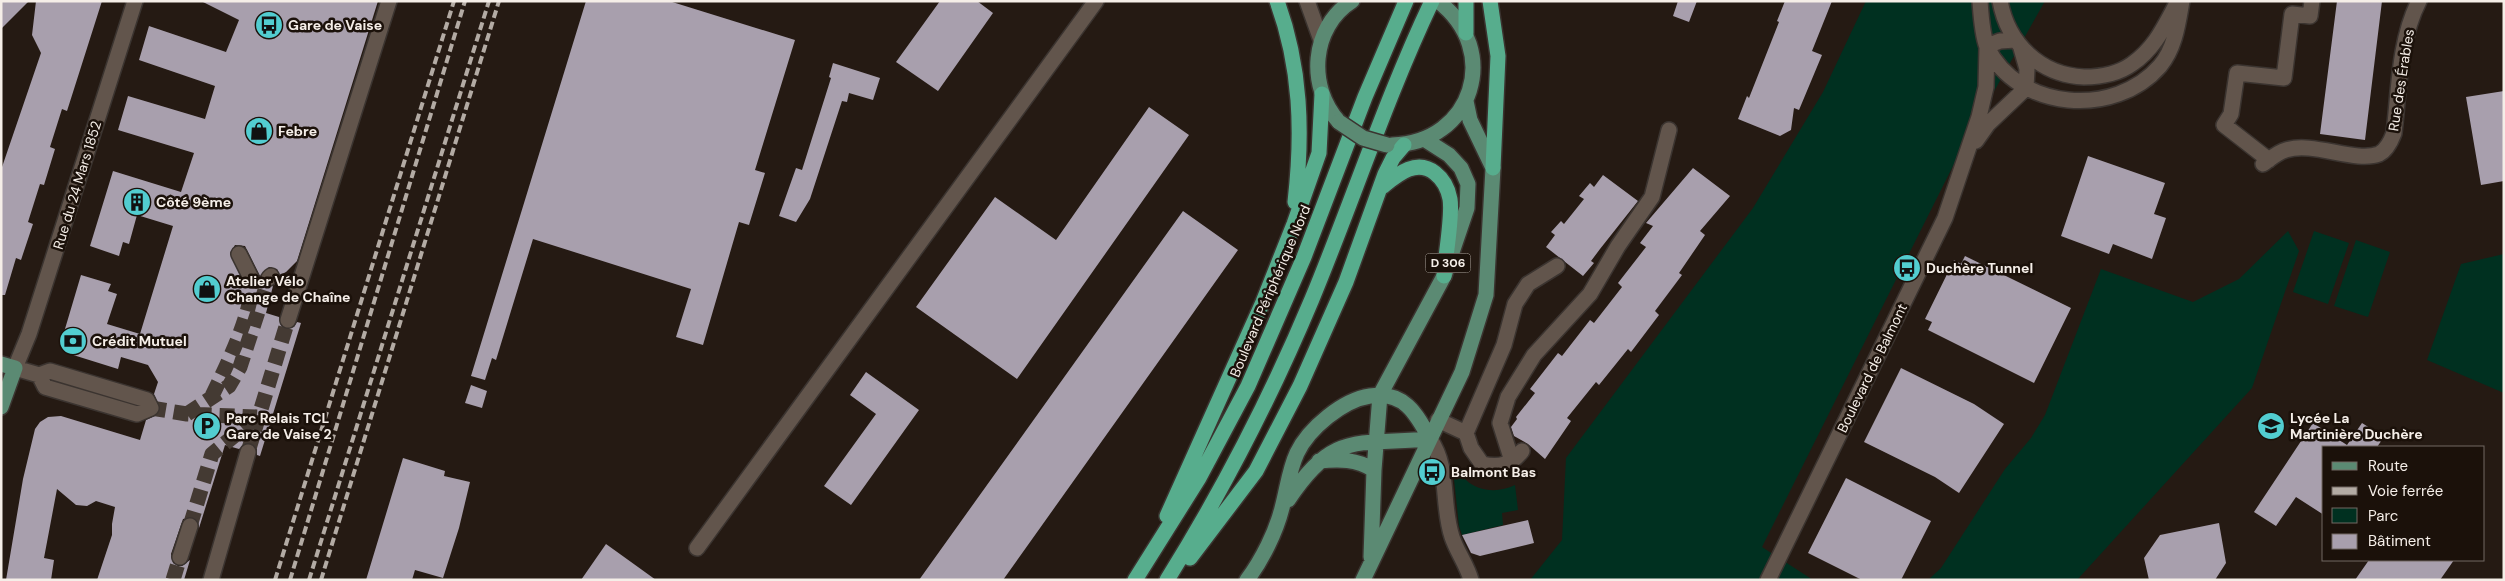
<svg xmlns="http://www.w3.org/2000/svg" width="2505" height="581" viewBox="0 0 2505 581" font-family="'DM Sans',sans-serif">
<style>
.green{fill:#003020}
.building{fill:#a89fad}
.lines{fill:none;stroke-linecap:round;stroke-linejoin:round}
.minor-tunnel{stroke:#443a33;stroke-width:15;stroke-dasharray:15 8;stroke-linecap:butt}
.minor-casing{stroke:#3b3430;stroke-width:18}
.major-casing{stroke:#3b3430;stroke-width:18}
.highway-casing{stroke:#3b3430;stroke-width:18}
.minor{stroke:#62554c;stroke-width:15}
.major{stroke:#5b8a73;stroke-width:15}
.highway{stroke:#57ad8d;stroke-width:15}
.rail{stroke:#b3aba4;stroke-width:4;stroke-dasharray:8 4;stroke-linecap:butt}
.major-bridge-casing{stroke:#3b3430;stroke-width:18;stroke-linecap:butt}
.major-bridge{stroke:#5b8a73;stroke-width:15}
.labels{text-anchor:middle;stroke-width:5;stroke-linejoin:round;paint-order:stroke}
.shield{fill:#1b110a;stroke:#b4aca5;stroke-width:1}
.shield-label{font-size:12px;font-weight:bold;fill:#f5eee8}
.poi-label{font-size:14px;font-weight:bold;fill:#f5eee8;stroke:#1b110a;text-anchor:start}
.street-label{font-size:14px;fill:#f5eee8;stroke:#1b110a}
</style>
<rect width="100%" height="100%" fill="#251a13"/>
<path class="green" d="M1866,1H2045L1962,148L1762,547L1813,580H1530L1562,540L1566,458L1753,208L1823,92Z
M2288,231L2299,251L2252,388L2077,580H1928L1941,568L2005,469L2031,438L2045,415L2101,269L2193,302L2239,279Z
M2314,231L2349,243L2328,304L2293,292Z
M2356,240L2390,252L2368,317L2334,306Z
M2504,254V393L2427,360L2461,264Z
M1453,470H1464L1466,480C1479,492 1499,493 1515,485L1518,510L1502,513L1503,525L1462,535L1459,526Z"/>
<path class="building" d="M1,1H29L1,29Z
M36,1H102L67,111L62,109L50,147L55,149L44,185L40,184L28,222L33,224L21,260L16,258L5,295H1V170L41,53L32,35Z
M201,1H378L297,261L286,272L280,275L277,269L269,267L260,276L245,246L235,245L230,253L245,286L255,287L260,280L266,287L273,286L266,313L279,317L281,326L286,329L294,327L297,322L301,323L260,456L257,455V449L251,443H245L239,449L225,445L199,528L197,520L193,517L183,519L171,554L173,563L178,566H182L190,560L184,580H97L112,535V524L115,507L96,501L87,506L76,505L57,489L44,558L54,560L51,580H6L23,479L35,429L40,422L48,417L61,416L140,440L146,420L155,416L160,409L154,394L158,382L148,365L121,357L118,369L70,354L74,342L62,339L81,275L111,284L108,291L117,294L107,324L140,334L173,226L137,215L129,244L123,242L119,256L90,246L113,171L181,192L194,153L118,130L128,96L205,119L215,86L139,60L149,26L226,52L239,20Z
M586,1H669L795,40L755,170L765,173L749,225L739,222L703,345L676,337L691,289L533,239L496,360L492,358L485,380L471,376Z
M940,1H977L993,13L938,91L896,62Z
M1678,1H1697L1689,22L1673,16Z
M1785,1H1832L1812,51L1822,55L1799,110L1794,108L1791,130L1780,136L1738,119L1747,96L1749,98L1779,22L1777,21Z
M2337,1H2382L2365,140L2320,134Z
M833,63L880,78L873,100L849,93L847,102L842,101L810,199L796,222L779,216L796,168L802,170L831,78L829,77Z
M2504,91V181L2481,185L2466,97Z
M1149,107L1189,135L1017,379L916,307L995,197L1056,240Z
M2088,156L2165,183L2154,214L2166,218L2152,259L2113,244L2109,254L2061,236Z
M1693,168L1730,196L1700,231L1705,235L1679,273L1682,275L1655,311L1659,315L1631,352L1628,349L1599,385L1596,382L1567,418L1571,421L1545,459L1528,444L1514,436L1511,427L1517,419L1516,417L1535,393L1530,389L1558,353L1562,356L1590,320L1594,323L1622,287L1618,283L1646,247L1640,243L1653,226L1646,223Z
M1603,175L1638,201L1600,249L1591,261L1594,263L1583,276L1546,247L1555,235L1551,232L1561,221L1564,224L1584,199L1579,196L1590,183L1594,187Z
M1183,211L1238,250L1003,580H919Z
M1965,256L2071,308L2034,383L1928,330L1932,322L1925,319L1954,260L1961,264Z
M1901,368L1974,404L2004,424L1959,493L1935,477L1864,442Z
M866,372L919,410L851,505L824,486L876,414L850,395Z
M471,385L487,391L482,408L465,403Z
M2313,423L2347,445L2362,423L2384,437L2377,447H2324V515L2296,497L2276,526L2254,512Z
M403,458L445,471L444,476L470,482L459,528L443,578L415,570L412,580H366Z
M1846,478L1931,521L1901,580H1862L1808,553Z
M1528,520L1534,543L1480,556L1471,553L1462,535Z
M2219,523L2226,563L2215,580H2149L2144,558L2160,535Z
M606,544L638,567L656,580H581Z
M2369,560H2454L2440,580H2355Z"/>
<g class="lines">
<path class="minor-tunnel" d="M212,396C225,369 256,307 251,278
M151,408L187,414L257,417
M187,414L229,386L240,367L269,278
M248,452L288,320
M190,526L212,454L257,417
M173,580L180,557"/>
<g class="minor-casing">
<path id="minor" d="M1307,1L1321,40
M1980,1C1981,15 1982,34 1987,47C2018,111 2115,118 2160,66C2175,48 2178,24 2182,1
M2000,1C2008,44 2040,75 2084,77C2101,77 2118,74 2132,64C2155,48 2164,27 2177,3
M1987,46L2000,41L2015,40
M2021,48L2027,69L2026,88
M1976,141L1988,124L2026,88
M2269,160L2224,125L2231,114L2237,73L2284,78L2292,14L2310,16L2312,1
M2263,164C2270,159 2278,152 2286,150C2313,141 2355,163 2379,154C2387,150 2391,141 2394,133C2399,90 2399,40 2419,1
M239,254L251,278
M269,278L271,276
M288,320L389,1
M39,375L45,387L137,414L151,408L147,400L50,371L39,375L15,368L29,334L135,1
M1438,420L1466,433
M1430,439C1450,468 1441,504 1452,537C1457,552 1467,565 1471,580
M1522,451C1511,465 1499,468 1482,464L1471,448L1466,433L1504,345L1515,304L1528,284L1557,266
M1512,461L1500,423L1508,397L1534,355L1590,294L1618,246L1652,197L1669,130
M697,548L1096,1
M180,557L190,526
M211,580L248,452
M1768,580L1945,218L1979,117L1986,87L1987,46"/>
</g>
<g class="major-casing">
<path id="major" d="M1339,122C1307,87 1311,27 1352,1
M1392,145C1473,143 1502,50 1438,1
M1,364L15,368L1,407
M1319,461C1340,459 1356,459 1374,470
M1288,500C1334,431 1355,445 1430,439
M1371,557L1374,470L1380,395L1444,276L1467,208L1468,184L1461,168L1449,155L1424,139
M1247,580C1262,560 1276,532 1282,508C1287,490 1289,470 1297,453C1309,428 1343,400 1370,396C1404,391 1416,413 1430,439
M1363,580L1462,372L1486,295L1493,168L1470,120L1466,101"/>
</g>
<g class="highway-casing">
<path id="highway" d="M1277,1C1301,67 1303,132 1295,202
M1490,1L1498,56L1493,168
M1466,33V1
M1382,187C1397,175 1416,158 1435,173C1444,180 1448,188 1450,199C1453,216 1445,257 1444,276
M1167,516L1263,302L1294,224L1319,153L1322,94
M1190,558L1256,471L1300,386L1346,282L1385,174L1393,158L1404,145
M1135,580L1199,478L1248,386L1304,257L1365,97L1406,1
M1167,580C1223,490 1271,397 1312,299C1353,200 1386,98 1432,1"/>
</g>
<use href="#minor" class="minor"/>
<use href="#major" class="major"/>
<use href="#highway" class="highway"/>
<path class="rail" d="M275,580L454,1
M290,580L465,1
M309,580L489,1
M321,580L499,1"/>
<g class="major-bridge-casing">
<path id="major-bridge" d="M1339,122L1363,138L1387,145"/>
</g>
<use href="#major-bridge" class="major-bridge"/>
</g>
<defs>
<g id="bus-disc" transform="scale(1.4375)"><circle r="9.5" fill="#52cdd0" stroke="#1b110a"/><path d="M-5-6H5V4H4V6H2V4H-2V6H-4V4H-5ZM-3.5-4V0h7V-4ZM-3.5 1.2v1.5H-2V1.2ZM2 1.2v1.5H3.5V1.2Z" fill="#111"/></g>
<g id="shop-disc" transform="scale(1.4375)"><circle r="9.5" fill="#52cdd0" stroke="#1b110a"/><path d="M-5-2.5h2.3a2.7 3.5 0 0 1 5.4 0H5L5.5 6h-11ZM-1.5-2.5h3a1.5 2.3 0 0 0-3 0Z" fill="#111"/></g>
<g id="building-disc" transform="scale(1.4375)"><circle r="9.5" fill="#52cdd0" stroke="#1b110a"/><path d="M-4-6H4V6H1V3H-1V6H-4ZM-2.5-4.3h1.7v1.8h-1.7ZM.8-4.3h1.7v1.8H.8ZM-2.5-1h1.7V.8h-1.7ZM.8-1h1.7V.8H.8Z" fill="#111"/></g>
<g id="bank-disc" transform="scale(1.4375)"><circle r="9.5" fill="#52cdd0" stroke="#1b110a"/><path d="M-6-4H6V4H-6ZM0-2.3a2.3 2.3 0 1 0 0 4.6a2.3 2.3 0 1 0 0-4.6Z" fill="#111"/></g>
<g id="parking-disc" transform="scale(1.4375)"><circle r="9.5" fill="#52cdd0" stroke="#1b110a"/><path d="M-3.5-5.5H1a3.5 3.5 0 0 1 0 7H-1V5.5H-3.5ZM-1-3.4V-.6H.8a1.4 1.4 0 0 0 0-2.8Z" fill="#111"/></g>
<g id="school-disc" transform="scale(1.4375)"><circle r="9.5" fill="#52cdd0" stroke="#1b110a"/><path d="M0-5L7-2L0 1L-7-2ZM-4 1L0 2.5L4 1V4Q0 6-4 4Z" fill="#111"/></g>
</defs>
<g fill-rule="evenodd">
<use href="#bus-disc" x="269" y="25"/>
<use href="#shop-disc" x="259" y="131"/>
<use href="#building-disc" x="137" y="202"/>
<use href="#bus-disc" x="1907" y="268"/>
<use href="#shop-disc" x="207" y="289"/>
<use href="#bank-disc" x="73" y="341"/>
<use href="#parking-disc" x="207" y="426"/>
<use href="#school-disc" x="2271" y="426"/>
<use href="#bus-disc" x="1432" y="472"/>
</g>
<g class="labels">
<rect class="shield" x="1425.5" y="253.5" width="45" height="19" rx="4"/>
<g class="shield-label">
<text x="1448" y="267">D 306</text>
</g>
<g class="poi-label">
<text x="288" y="30">Gare de Vaise</text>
<text x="278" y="136">Febre</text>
<text x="156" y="207">Côté 9ème</text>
<text x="1926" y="273">Duchère Tunnel</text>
<text x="226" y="286">Atelier Vélo<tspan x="226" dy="16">Change de Chaîne</tspan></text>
<text x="92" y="346">Crédit Mutuel</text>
<text x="226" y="423">Parc Relais TCL<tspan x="226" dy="16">Gare de Vaise 2</tspan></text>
<text x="2290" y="423">Lycée La<tspan x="2290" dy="16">Martinière Duchère</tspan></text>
<text x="1451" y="477">Balmont Bas</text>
</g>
<g class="street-label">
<text transform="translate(2401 80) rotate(-81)" y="5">Rue des Érables</text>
<text transform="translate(77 185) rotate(-73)" y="5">Rue du 24 Mars 1852</text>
<text transform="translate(1270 291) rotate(-67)" y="5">Boulevard Périphérique Nord</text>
<text transform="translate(1872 368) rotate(-64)" y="5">Boulevard de Balmont</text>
</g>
</g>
<rect width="2505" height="581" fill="none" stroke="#f5eee8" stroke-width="5"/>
<rect x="2322" y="446" width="162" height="115" fill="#1b110a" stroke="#726963"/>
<rect x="2332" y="462" width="25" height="8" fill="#5b8a73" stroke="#726963"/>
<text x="2368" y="471" font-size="15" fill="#f5eee8">Route</text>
<rect x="2332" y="487" width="25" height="8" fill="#b3aba4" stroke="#726963"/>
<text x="2368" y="496" font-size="15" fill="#f5eee8">Voie ferrée</text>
<rect x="2332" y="508" width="25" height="15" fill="#003020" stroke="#726963"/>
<text x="2368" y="521" font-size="15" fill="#f5eee8">Parc</text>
<rect x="2332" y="534" width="25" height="15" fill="#a89fad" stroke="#726963"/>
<text x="2368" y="546" font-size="15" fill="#f5eee8">Bâtiment</text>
</svg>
